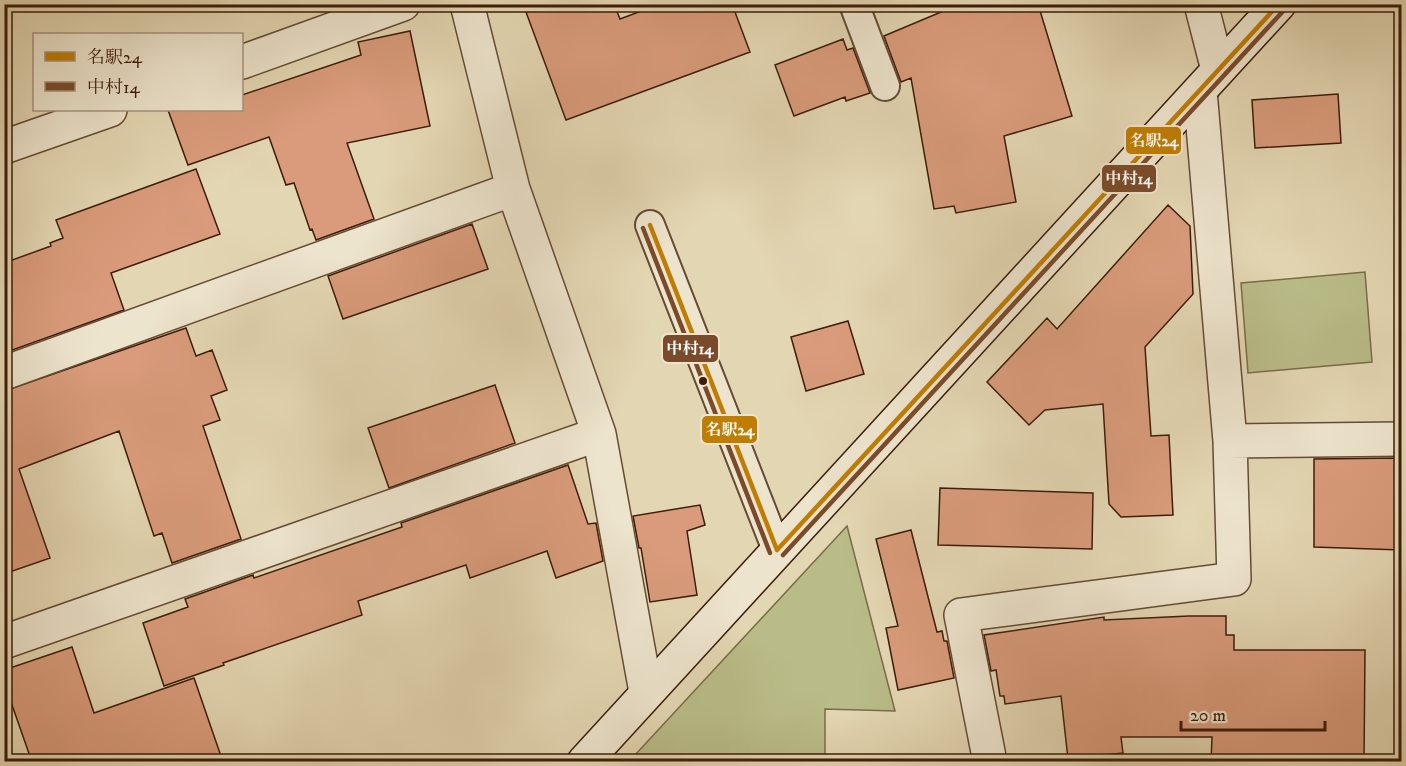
<svg xmlns="http://www.w3.org/2000/svg" width="1406" height="766" viewBox="0 0 1406 766" font-family="'IM FELL DW Pica','Noto Serif JP',serif">
<style>
.green{fill:#b9bc88;stroke:#7a6c48;stroke-width:1.5}
.building{fill:#d99b7b;stroke:#3c1d09;stroke-width:1.5}
.lines{fill:none;stroke-linecap:round;stroke-linejoin:round}
.service-casing{stroke:#664b33;stroke-width:32}
.minor-casing{stroke:#664b33;stroke-width:36}
.secondary-casing{stroke:#3c1d09;stroke-width:36}
.service{stroke:#ede4cd;stroke-width:28}
.minor{stroke:#ede4cd;stroke-width:33}
.secondary{stroke:#ede4cd;stroke-width:33}
.bus-1-casing{stroke:#ede4cd;stroke-width:9}
.bus-2-casing{stroke:#ede4cd;stroke-width:9}
.bus-1{stroke:#bf7d03;stroke-width:4.5}
.bus-2{stroke:#7a4b2a;stroke-width:4.5}
.bus-dot{fill:#3c1d09;stroke:#ede4cd;stroke-width:2}
.line-badge{stroke:#ede4cd;stroke-width:2}
.badge-label{font-size:16px;text-anchor:middle;font-weight:bold;fill:#fff}
</style>
<rect width="100%" height="100%" fill="#e3d6b2"/>
<filter id="stains"><feTurbulence type="fractalNoise" baseFrequency=".00333" numOctaves="4"/><feColorMatrix values="0 0 0 0 .2 0 0 0 0 .09 0 0 0 0 .02 0 0 0 .5 -.17"/></filter>
<radialGradient id="worn" r=".72"><stop offset=".6" stop-color="#630" stop-opacity="0"/><stop offset="1" stop-color="#630" stop-opacity=".3"/></radialGradient>
<path class="green" d="M1365,272L1372,362L1248,373L1241,283Z
M847,526L895,711L825,709V761H636L635,755Z"/>
<path class="building" d="M523,4H614L620,19L660,4H732L750,52L566,120Z
M960,4H1038L1072,116L1004,136L1016,202L956,213L954,206L934,209L911,78L901,82L884,36Z
M410,31L430,126L347,143L374,219L316,240L312,229L310,230L294,183L286,185L269,137L188,165L168,110H242V95L361,55L358,42Z
M843,39L847,50L853,48L870,93L846,101L845,97L794,116L775,65Z
M1338,94L1341,143L1255,148L1252,100Z
M196,169L220,234L111,273L124,310L4,353V263L51,246L50,243L63,238L56,220Z
M1168,205L1190,226L1193,294L1145,347L1151,436L1169,435L1173,515L1121,517L1109,504L1103,404L1045,410L1029,425L987,382L1047,318L1057,329Z
M472,224L488,269L343,319L328,276Z
M848,321L864,374L806,391L791,337Z
M186,328L196,356L212,350L227,390L211,396L220,420L203,426L241,539L172,563L162,533L154,536L119,431L19,469L50,558L4,574V391Z
M495,385L515,443L389,488L368,428Z
M1401,458V550L1314,547V459Z
M568,465L588,524L596,523L603,561L556,578L547,551L470,578L466,565L358,601L362,615L223,663L224,665L164,686L143,623L188,607L185,599L253,575L254,578L402,527L401,523Z
M940,488L1093,493L1092,549L938,545Z
M700,505L705,525L687,531L697,595L650,602L641,548H639L633,516Z
M911,530L937,632L942,631L944,641H947L954,678L898,690L886,628L898,626L876,539Z
M1189,616H1226V635H1234V650H1365L1364,762H1211L1212,737H1121L1123,753L1068,759L1061,696L1005,704L1004,696H1000L996,670L991,671L984,635L1104,617V620Z
M72,647L94,713L194,678L223,762H32L4,682V670Z"/>
<g class="lines">
<g class="service-casing">
<path id="service" d="M854,4L885,86
M650,225L777,550"/>
</g>
<g class="minor-casing">
<path id="minor" d="M467,4L513,189L599,434L646,692
M1201,4L1218,70
M242,62L403,4
M4,147L110,110
M4,373L513,189
M1230,441L1402,439
M4,642L599,434
M990,762L961,615L1234,579L1230,441L1200,91"/>
</g>
<g class="secondary-casing">
<path id="secondary" d="M584,762L1279,4"/>
</g>
<use href="#service" class="service"/>
<use href="#minor" class="minor"/>
<use href="#secondary" class="secondary"/>
<g class="bus-1-casing">
<path id="bus-1" d="M650,225L777,550
M777,550L1279,4"/>
</g>
<g class="bus-2-casing">
<path id="bus-2" d="M643,228L770,553
M783,555L1285,9"/>
</g>
<use href="#bus-1" class="bus-1"/>
<use href="#bus-2" class="bus-2"/>
</g>
<circle class="bus-dot" cx="703" cy="381" r="5"/>
<g class="line-badge">
<rect x="1125" y="126" width="57" height="29" rx="6" fill="#bf7d03"/>
<rect x="1101" y="164" width="56" height="29" rx="6" fill="#7a4b2a"/>
<rect x="662" y="334" width="57" height="29" rx="6" fill="#7a4b2a"/>
<rect x="701" y="415" width="57" height="29" rx="6" fill="#bf7d03"/>
</g>
<g class="badge-label">
<text x="1154" y="146">名駅24</text>
<text x="1129" y="184">中村14</text>
<text x="690" y="354">中村14</text>
<text x="730" y="435">名駅24</text>
</g>
<rect width="1406" height="766" fill="none" stroke="#e3d6b2" stroke-width="24"/>
<rect x="6" y="6" width="1394" height="754" fill="none" stroke="#3c1d09" stroke-width="3"/>
<rect x="12" y="12" width="1382" height="742" fill="none" stroke="#3c1d09" stroke-width="1.5"/>
<rect x="33" y="33" width="210" height="78" fill="#ede4cd" stroke="#a6947f" stroke-width="1.5"/>
<rect x="45" y="52" width="30" height="9" fill="#bf7d03" stroke="#a6947f" stroke-width="1.5"/>
<text x="87" y="63" font-size="18" fill="#3c1d09">名駅24</text>
<rect x="45" y="82" width="30" height="9" fill="#7a4b2a" stroke="#a6947f" stroke-width="1.5"/>
<text x="87" y="93" font-size="18" fill="#3c1d09">中村14</text>
<path d="M1181 721v9h144v-9" fill="none" stroke="#3c1d09" stroke-width="3"/>
<text x="1190" y="721" font-size="18" fill="#3c1d09" stroke="#ede4cd" stroke-width="4.5" paint-order="stroke">20 m</text>
<rect width="100%" height="100%" filter="url(#stains)"/>
<rect width="100%" height="100%" fill="url(#worn)"/>
</svg>
